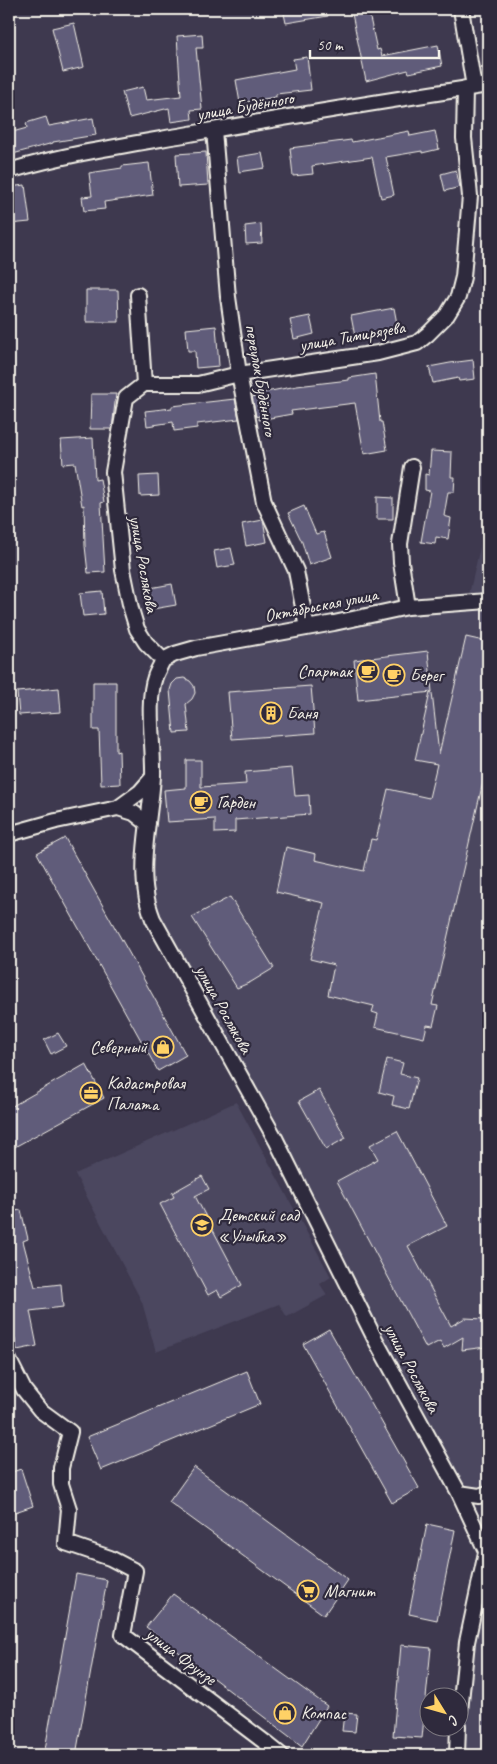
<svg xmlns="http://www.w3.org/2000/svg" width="497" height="1764" viewBox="0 0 497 1764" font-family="Caveat,sans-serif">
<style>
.built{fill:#4b475f}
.building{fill:#605c7a;stroke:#f4f1e8}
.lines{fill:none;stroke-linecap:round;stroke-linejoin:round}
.street-casing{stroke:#f4f1e8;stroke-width:18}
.street{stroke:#2f2a3d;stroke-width:14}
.labels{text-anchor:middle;stroke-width:4.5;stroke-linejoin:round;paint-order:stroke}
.street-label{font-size:18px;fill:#f4f1e8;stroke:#2f2a3d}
.poi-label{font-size:18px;fill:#f4f1e8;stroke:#2f2a3d;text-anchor:start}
</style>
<rect width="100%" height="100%" fill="#3e394f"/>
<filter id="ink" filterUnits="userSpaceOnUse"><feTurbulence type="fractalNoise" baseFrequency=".02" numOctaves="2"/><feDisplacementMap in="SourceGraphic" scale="10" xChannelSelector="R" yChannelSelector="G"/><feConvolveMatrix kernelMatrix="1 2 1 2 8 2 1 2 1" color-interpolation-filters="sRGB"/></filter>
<g filter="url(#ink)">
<path class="built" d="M488,523V1493H459L146,892L153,690L175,654L467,603L484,530Z
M236,1102L331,1277L320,1284L327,1295L287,1317L279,1304L156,1352L142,1302L75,1174Z
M488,1542V1755H457L460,1707Z"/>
<path class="building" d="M283,9H327L328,16L286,23Z
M351,9H368L377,50L380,49L382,56L438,45L442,66L409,73L408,70L366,81Z
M74,23L84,67L63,72L52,28Z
M202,34L203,48H196L202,109L191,110L192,119L171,122L169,108L129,118L122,92L143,87L146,100L181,96L177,36Z
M307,57L311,90L276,94V97L240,103L236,80L295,69L293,59Z
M46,117L49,126L93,118L96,135L53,142V143L9,155V133L27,128L26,123Z
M409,131L410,136L435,131L439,149L422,153V151L386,157L394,195L381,198L372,157L312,166L313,174L293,176L290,148L351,140L352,142Z
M206,152L208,185L178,187L176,154Z
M262,153L265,168L239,172L237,157Z
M149,163L153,195L104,202L105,209L84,211L82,197L92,196L89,173L122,168V166Z
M456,170L460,187L445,191L441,174Z
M25,185L30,222L9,224V187Z
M261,224L262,243L246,244L245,226Z
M86,290H118L119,322H86Z
M394,308L398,329L355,337L351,316Z
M310,316L314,334L294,339L290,320Z
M216,326L219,366L196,368L195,351H188L186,329Z
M473,360L475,379L459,381L458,378L433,383L429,367L450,363Z
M375,374L380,422H382L387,450L364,454L355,403L291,411L292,414L259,420V416L256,417L252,397L255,396V394L297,386L349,380V378Z
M91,394H116L112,429H90Z
M235,399L239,419L197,424V428L174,431L173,422L147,426L145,411L172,408V406Z
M93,438L95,480L100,479L104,502L101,503L105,572L88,573L85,546L84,505L82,506L75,463L63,464L61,440Z
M431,451L452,452L451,477H455L454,492H448L444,516L451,518L448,539L436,537L435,544L421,542L430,491L425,490V474L429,475Z
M158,475L159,495L140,496L139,476Z
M377,497L393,498V519H377Z
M304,506L316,534L324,532L332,557L309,565L302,542L288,513Z
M263,520L267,542L246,546L242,524Z
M231,548L235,565L217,568L214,551Z
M172,584L176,605L153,609L150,588Z
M102,591L104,614L83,616L80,593Z
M466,637L488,642V760L432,1005L438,1006L433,1026L427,1025L424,1038L375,1027L378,1014L372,1012L374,1006L328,995L334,965L310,959L324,903L276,892L286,847L316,854L315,860L364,871L371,839L376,840L388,789L429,798L437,764L415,760L430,693H432L439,754Z
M428,651L432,692L358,700L354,660Z
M184,678L190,681L194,686L195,693L192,699L186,704L189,732L174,733L170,690L172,684L177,679Z
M93,682H116V752L119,751L120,784L101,785L99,730H93Z
M311,686L315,733L232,739L228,692Z
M59,688L61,712L19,715L17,692Z
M186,760H201V787L246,784L245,772L292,768L295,796L309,795L310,814L235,820V832L215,833V819L167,822L164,790L186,788Z
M65,838L186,1055L158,1071L37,853Z
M230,897L274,968L251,982L237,988L192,917Z
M58,1033L66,1046L51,1054L44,1040Z
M387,1059L403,1063L400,1074L417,1078L409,1109L392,1105L394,1096L379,1092Z
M86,1064L104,1098L9,1150V1108Z
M319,1090L346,1138L326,1149L299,1101Z
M397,1131L447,1226L408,1246L451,1326L465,1318L484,1319L486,1347L462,1350L463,1337L444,1348L440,1341L426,1348L337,1181L378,1159L370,1145Z
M202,1176L209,1189L195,1196L242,1285L221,1297L217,1290L208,1295L160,1204L174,1197L172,1193Z
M13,1204L15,1211L21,1210L28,1239L23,1241L35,1287L61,1284L63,1307L30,1311L37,1346L17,1350L9,1309V1205Z
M329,1329L419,1488L392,1503L303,1344Z
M247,1371L260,1404L101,1470L87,1437Z
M194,1467L348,1580L324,1615L169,1502Z
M21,1469L33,1506L9,1514V1473Z
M427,1524L455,1530L437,1620L409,1614Z
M76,1574L107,1580L76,1755H44Z
M173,1594L327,1706L302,1746L146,1627Z
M401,1645L431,1648L422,1738L393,1736Z
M344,1713L357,1714L355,1732L342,1731Z"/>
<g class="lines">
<g class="street-casing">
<path id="street" d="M461,9L474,87
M214,130L228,297L239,374L264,502L296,571L307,628
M9,171C69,153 133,144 195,133C293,116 390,100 488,85
M138,295L144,384
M144,384H198L239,374L378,353L417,343L428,334L447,315L458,297L463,277L470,196L464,138L465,88
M144,384L126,398L113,472L123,570L131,609L137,629L146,643L163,660
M408,607L401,562L400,544L412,467
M163,660C161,665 157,671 155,677C146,702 154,747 153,776C151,811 140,859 146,893C147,902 150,911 153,919L276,1140L375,1339L459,1493L486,1551
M163,660L175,654L196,648L334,623L408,607L488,601
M118,808L134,813L148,824
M9,834L56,821L118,808L140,792L153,777
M9,1360L24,1390L40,1410L70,1432L61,1468V1484L69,1509L66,1543L110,1558L135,1571L123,1635L266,1743L281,1755
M459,1493L479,1496L488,1493
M460,1711L467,1642L488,1543
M457,1755L458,1726"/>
</g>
<use href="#street" class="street"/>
</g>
</g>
<defs>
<g id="cafe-ring" transform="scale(1.125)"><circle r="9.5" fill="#2f2a3d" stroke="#ffd166" stroke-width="1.5"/><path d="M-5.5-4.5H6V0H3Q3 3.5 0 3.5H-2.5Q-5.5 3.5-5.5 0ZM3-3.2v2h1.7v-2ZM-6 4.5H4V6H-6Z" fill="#ffd166"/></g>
<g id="building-ring" transform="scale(1.125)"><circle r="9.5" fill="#2f2a3d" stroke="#ffd166" stroke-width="1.5"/><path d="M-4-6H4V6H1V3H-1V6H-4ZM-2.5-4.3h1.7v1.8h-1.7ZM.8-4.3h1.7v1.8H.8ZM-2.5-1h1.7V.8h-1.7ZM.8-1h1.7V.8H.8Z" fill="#ffd166"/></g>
<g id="shop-ring" transform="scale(1.125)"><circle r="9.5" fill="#2f2a3d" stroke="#ffd166" stroke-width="1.5"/><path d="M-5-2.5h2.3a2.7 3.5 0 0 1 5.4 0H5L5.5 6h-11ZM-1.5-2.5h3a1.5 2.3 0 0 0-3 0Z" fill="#ffd166"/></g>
<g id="office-ring" transform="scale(1.125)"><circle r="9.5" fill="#2f2a3d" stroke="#ffd166" stroke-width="1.5"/><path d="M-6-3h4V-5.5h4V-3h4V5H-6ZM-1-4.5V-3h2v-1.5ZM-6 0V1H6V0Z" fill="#ffd166"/></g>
<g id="school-ring" transform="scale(1.125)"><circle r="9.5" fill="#2f2a3d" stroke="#ffd166" stroke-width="1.5"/><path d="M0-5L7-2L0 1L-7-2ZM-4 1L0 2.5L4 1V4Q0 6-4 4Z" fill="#ffd166"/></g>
<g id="supermarket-ring" transform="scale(1.125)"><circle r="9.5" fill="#2f2a3d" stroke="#ffd166" stroke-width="1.5"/><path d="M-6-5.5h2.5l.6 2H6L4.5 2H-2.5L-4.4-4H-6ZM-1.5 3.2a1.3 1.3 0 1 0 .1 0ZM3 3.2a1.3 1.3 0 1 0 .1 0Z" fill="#ffd166"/></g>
</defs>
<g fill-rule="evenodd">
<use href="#cafe-ring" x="368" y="671"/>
<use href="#cafe-ring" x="394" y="675"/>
<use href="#building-ring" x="271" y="713"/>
<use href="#cafe-ring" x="201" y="802"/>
<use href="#shop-ring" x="163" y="1047"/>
<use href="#office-ring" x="91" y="1093"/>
<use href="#school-ring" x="202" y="1225"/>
<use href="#supermarket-ring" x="308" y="1591"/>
<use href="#shop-ring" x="285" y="1713"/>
</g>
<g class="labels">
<g class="street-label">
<text transform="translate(245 106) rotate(-10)" y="6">улица Будённого</text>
<text transform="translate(352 336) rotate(-10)" y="6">улица Тимирязева</text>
<text transform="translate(261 380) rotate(80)" y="6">переулок Будённого</text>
<text transform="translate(144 564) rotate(80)" y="6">улица Рослякова</text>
<text transform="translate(321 605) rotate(-11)" y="6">Октябрьская улица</text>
<text transform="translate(224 1009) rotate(61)" y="6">улица Рослякова</text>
<text transform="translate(412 1368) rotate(62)" y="6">улица Рослякова</text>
<text transform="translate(181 1656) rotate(37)" y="6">улица Фрунзе</text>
</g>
<g class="poi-label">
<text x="352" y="677" text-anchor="end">Спартак</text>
<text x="410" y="681">Берег</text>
<text x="287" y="719">Баня</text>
<text x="217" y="808">Гарден</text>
<text x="147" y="1053" text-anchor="end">Северный</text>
<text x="107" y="1089">Кадастровая<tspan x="107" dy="21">Палата</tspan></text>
<text x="218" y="1221">Детский сад<tspan x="218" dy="21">«Улыбка»</tspan></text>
<text x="324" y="1597">Магнит</text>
<text x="301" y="1719">Компас</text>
</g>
</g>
<rect width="497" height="1764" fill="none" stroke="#2f2a3d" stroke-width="30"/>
<rect x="15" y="15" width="467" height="1734" fill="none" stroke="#f4f1e8" stroke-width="2" filter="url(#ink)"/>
<g transform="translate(444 1712) rotate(127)"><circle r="24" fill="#2f2a3d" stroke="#7e7a81"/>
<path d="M0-4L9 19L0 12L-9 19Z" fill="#ffd166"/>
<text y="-8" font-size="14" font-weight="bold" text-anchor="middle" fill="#f4f1e8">С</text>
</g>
<path d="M310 50v8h129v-8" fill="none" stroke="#f4f1e8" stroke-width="2.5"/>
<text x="317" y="50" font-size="15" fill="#f4f1e8" stroke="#2f2a3d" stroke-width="4" paint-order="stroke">50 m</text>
</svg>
